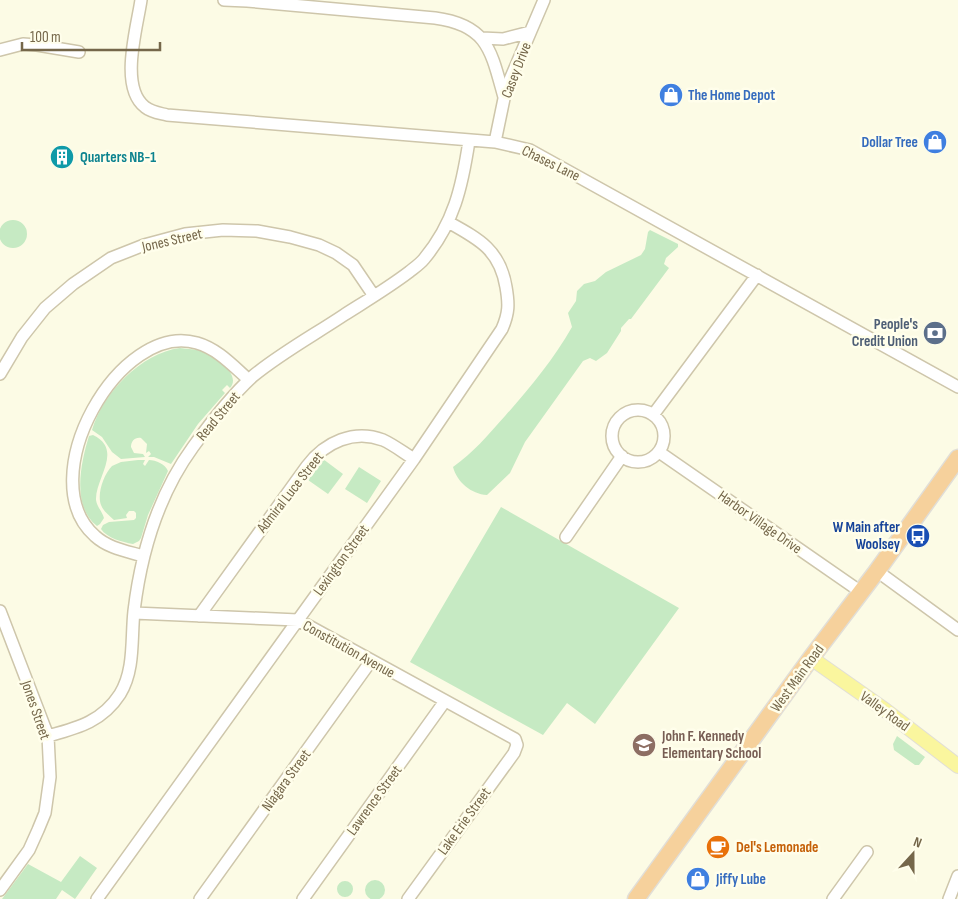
<svg xmlns="http://www.w3.org/2000/svg" width="958" height="899" viewBox="0 0 958 899" font-family="'Sofia Sans Condensed',sans-serif">
<style>
.green{fill:#c6eac3}
.lines{fill:none;stroke-linecap:round;stroke-linejoin:round}
.minor-casing{stroke:#cec6ab;stroke-width:14}
.major-casing{stroke:#e1ded7;stroke-width:16}
.highway-casing{stroke:#e1ded7;stroke-width:19}
.minor{stroke:#fff;stroke-width:11}
.major{stroke:#faf69e;stroke-width:14}
.highway{stroke:#f6d19c;stroke-width:16}
.labels{text-anchor:middle;stroke-width:5;stroke-linejoin:round;paint-order:stroke}
.street-label{font-size:15px;fill:#75674a;stroke:#fffeeb}
.shop-label{font-size:15px;font-weight:bold;fill:#366cbe;stroke:#fffeeb;text-anchor:start}
.culture-label{font-size:15px;font-weight:bold;fill:#0d838f;stroke:#fffeeb;text-anchor:start}
.service-label{font-size:15px;font-weight:bold;fill:#4e5e75;stroke:#fffeeb;text-anchor:end}
.transit-label{font-size:15px;font-weight:bold;fill:#164399;stroke:#fffeeb;text-anchor:end}
.education-label{font-size:15px;font-weight:bold;fill:#785e54;stroke:#fffeeb;text-anchor:start}
.food-label{font-size:15px;font-weight:bold;fill:#c56008;stroke:#fffeeb;text-anchor:start}
</style>
<rect width="100%" height="100%" fill="#fcfbe5"/>
<path class="green" d="M-1 234a14 14 0 1 1 28 0a14 14 0 1 1-28 0Z
M650,230L678,244V247L666,258L664,264L669,268L631,319H629L621,328V331L607,353L596,361L590,358L583,361L525,442L510,473L487,495C471,494 457,482 453,467C474,452 487,436 505,416C530,388 553,360 572,327L568,313L576,301L577,291L584,284L595,281L606,272L641,255L645,249L648,232Z
M180,348C188,349 196,349 204,352C215,357 242,374 230,388L227,385L222,390L225,393L198,424L171,464L154,457H148L151,454L149,451L146,453L147,444L141,438C135,437 131,441 131,447L134,453L143,454L145,457L121,459L112,452L102,437L92,430C103,393 141,353 180,348Z
M93,435C124,450 95,478 96,500C97,507 102,511 104,518L100,524L97,526C71,506 81,462 89,436Z
M323,459L343,474L328,494L308,480Z
M138,460H145L143,464L145,466L149,460C156,460 165,464 168,471L148,515L141,538L139,541L133,544C122,542 107,538 101,529L103,525L109,522L134,520L136,518V513L134,511H129L126,515L127,518L114,520C110,516 103,511 101,505C97,495 103,475 112,466L121,462Z
M359,467L381,481L367,503L345,489Z
M501,507L679,608L595,724L567,703L543,735L410,662Z
M897,736L925,757L919,765H915L894,750L893,744Z
M80,856L97,868L75,899L62,890L56,899H2L28,864L61,882Z
M365 890a10 10 0 1 1 20 0a10 10 0 1 1-20 0Z
M337 889a8 8 0 1 1 16 0a8 8 0 1 1-16 0Z"/>
<g class="lines">
<g class="minor-casing">
<path id="minor" d="M141,0C137,28 119,87 145,107C151,112 159,113 167,115L495,142L530,150L958,387
M224,0L247,1L435,18C488,25 491,51 504,97
M482,38L503,39L530,32
M0,50L23,44L37,45L79,52
M495,142L506,89L544,0
M0,374L22,337L45,308L73,284L111,258L144,245L185,234L223,230L257,231L290,237L319,245L336,253L353,265L374,296
M612 436a26 26 0 1 1 52 0a26 26 0 1 1-52 0Z
M653,415L757,275
M659,452L861,592
M566,537L622,456
M143,556C126,551 108,548 95,536C30,479 120,320 197,343C218,349 233,366 249,380
M877,571L958,630
M0,611L48,736L50,777L45,813L38,830L29,850L0,890
M134,613L298,620L515,739L517,745L514,753L408,899
M199,616L307,466C325,442 354,429 383,440C394,445 404,453 414,459
M48,736C77,728 102,722 120,694C135,670 131,638 134,611C141,553 158,495 193,447C211,422 230,397 253,376C281,353 314,335 344,315C366,301 388,288 409,272C414,268 420,264 424,259C454,223 462,187 469,141
M97,899L414,459L502,329C509,313 509,304 506,287C500,250 479,239 448,222
M200,899L371,661
M303,899L445,701
M833,899L867,852
M949,899L958,876"/>
</g>
<g class="major-casing">
<path id="major" d="M811,658L885,710L958,766"/>
</g>
<g class="highway-casing">
<path id="highway" d="M636,899L811,658L877,571L958,458"/>
</g>
<use href="#minor" class="minor"/>
<use href="#major" class="major"/>
<use href="#highway" class="highway"/>
</g>
<defs>
<g id="shop-disc" transform="scale(1.25)"><circle r="9.5" fill="#3f7fe0" stroke="#fffeeb"/><path d="M-5-2.5h2.3a2.7 3.5 0 0 1 5.4 0H5L5.5 6h-11ZM-1.5-2.5h3a1.5 2.3 0 0 0-3 0Z" fill="#fff"/></g>
<g id="building-disc" transform="scale(1.25)"><circle r="9.5" fill="#0f9aa8" stroke="#fffeeb"/><path d="M-4-6H4V6H1V3H-1V6H-4ZM-2.5-4.3h1.7v1.8h-1.7ZM.8-4.3h1.7v1.8H.8ZM-2.5-1h1.7V.8h-1.7ZM.8-1h1.7V.8H.8Z" fill="#fff"/></g>
<g id="bank-disc" transform="scale(1.25)"><circle r="9.5" fill="#5c6f8a" stroke="#fffeeb"/><path d="M-6-4H6V4H-6ZM0-2.3a2.3 2.3 0 1 0 0 4.6a2.3 2.3 0 1 0 0-4.6Z" fill="#fff"/></g>
<g id="bus-disc" transform="scale(1.25)"><circle r="9.5" fill="#1a4fb4" stroke="#fffeeb"/><path d="M-5-6H5V4H4V6H2V4H-2V6H-4V4H-5ZM-3.5-4V0h7V-4ZM-3.5 1.2v1.5H-2V1.2ZM2 1.2v1.5H3.5V1.2Z" fill="#fff"/></g>
<g id="school-disc" transform="scale(1.25)"><circle r="9.5" fill="#8d6e63" stroke="#fffeeb"/><path d="M0-5L7-2L0 1L-7-2ZM-4 1L0 2.5L4 1V4Q0 6-4 4Z" fill="#fff"/></g>
<g id="cafe-disc" transform="scale(1.25)"><circle r="9.5" fill="#e8710a" stroke="#fffeeb"/><path d="M-5.5-4.5H6V0H3Q3 3.5 0 3.5H-2.5Q-5.5 3.5-5.5 0ZM3-3.2v2h1.7v-2ZM-6 4.5H4V6H-6Z" fill="#fff"/></g>
</defs>
<g fill-rule="evenodd">
<use href="#shop-disc" x="671" y="95"/>
<use href="#shop-disc" x="935" y="142"/>
<use href="#building-disc" x="62" y="157"/>
<use href="#bank-disc" x="935" y="333"/>
<use href="#bus-disc" x="918" y="536"/>
<use href="#school-disc" x="644" y="745"/>
<use href="#cafe-disc" x="718" y="847"/>
<use href="#shop-disc" x="698" y="879"/>
</g>
<g class="labels">
<g class="street-label">
<text transform="translate(516 70) rotate(-69)" y="5">Casey Drive</text>
<text transform="translate(551 163) rotate(26)" y="5">Chases Lane</text>
<text transform="translate(172 240) rotate(-13)" y="5">Jones Street</text>
<text transform="translate(218 416) rotate(-50)" y="5">Read Street</text>
<text transform="translate(290 492) rotate(-52)" y="5">Admiral Luce Street</text>
<text transform="translate(760 522) rotate(35)" y="5">Harbor Village Drive</text>
<text transform="translate(341 560) rotate(-54)" y="5">Lexington Street</text>
<text transform="translate(349 649) rotate(29)" y="5">Constitution Avenue</text>
<text transform="translate(797 678) rotate(-54)" y="5">West Main Road</text>
<text transform="translate(36 710) rotate(71)" y="5">Jones Street</text>
<text transform="translate(885 711) rotate(36)" y="5">Valley Road</text>
<text transform="translate(286 780) rotate(-54)" y="5">Niagara Street</text>
<text transform="translate(374 800) rotate(-54)" y="5">Lawrence Street</text>
<text transform="translate(464 821) rotate(-54)" y="5">Lake Erie Street</text>
</g>
<g class="shop-label">
<text x="688" y="100">The Home Depot</text>
<text x="918" y="147" text-anchor="end">Dollar Tree</text>
<text x="716" y="884">Jiffy Lube</text>
</g>
<g class="culture-label">
<text x="80" y="162">Quarters NB-1</text>
</g>
<g class="service-label">
<text x="918" y="329">People's<tspan x="918" dy="17">Credit Union</tspan></text>
</g>
<g class="transit-label">
<text x="900" y="532">W Main after<tspan x="900" dy="17">Woolsey</tspan></text>
</g>
<g class="education-label">
<text x="662" y="741">John F. Kennedy<tspan x="662" dy="17">Elementary School</tspan></text>
</g>
<g class="food-label">
<text x="736" y="852">Del's Lemonade</text>
</g>
</g>
<g transform="translate(913 854) rotate(21)" stroke="#fffeeb" stroke-width="4" paint-order="stroke">
<path d="M0-4L9 19L0 12L-9 19Z" fill="#75674a"/>
<text y="-8" font-size="14" font-weight="bold" text-anchor="middle" fill="#75674a">N</text>
</g>
<path d="M22 42v8h138v-8" fill="none" stroke="#75674a" stroke-width="2.5"/>
<text x="30" y="42" font-size="15" fill="#75674a" stroke="#fffeeb" stroke-width="4" paint-order="stroke">100 m</text>
</svg>
